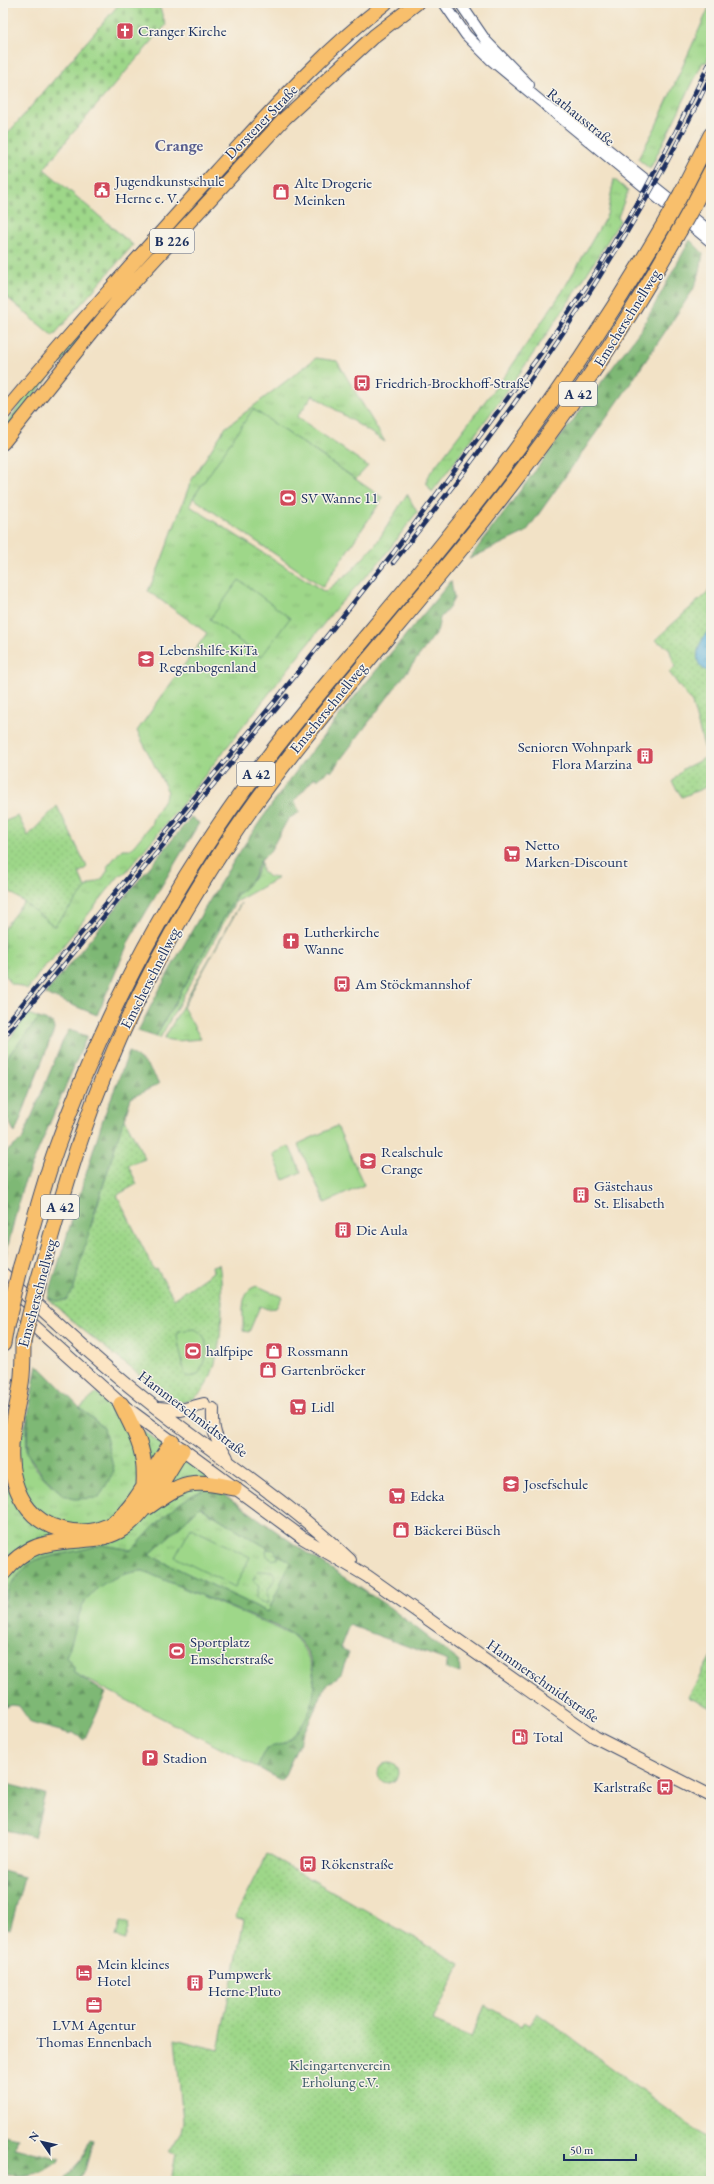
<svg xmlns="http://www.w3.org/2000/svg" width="714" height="2184" viewBox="0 0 714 2184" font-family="'EB Garamond',serif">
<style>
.grass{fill:url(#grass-tufts);stroke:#5c8374}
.forest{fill:url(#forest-firs);stroke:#4c746a;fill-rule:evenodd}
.cemetery{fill:url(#cemetery-stones);stroke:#5c8374}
.park{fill:url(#park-dots);stroke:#5c8374}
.pitch{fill:#9ed789;stroke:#5c8374}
.water{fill:url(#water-ripples);stroke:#3d709c}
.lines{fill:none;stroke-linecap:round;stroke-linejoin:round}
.tertiary-casing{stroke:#3b4a6e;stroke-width:12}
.secondary-casing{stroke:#3b4a6e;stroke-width:14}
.primary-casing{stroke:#3b4a6e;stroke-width:15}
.motorway-casing{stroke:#3b4a6e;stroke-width:17}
.tertiary{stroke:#fff;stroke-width:10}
.secondary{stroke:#fce5c4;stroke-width:12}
.primary{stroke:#f8bf6c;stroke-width:13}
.motorway{stroke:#f8bf6c;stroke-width:15}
.rail-casing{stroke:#1b2f5e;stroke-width:4.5}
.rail{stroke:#f7f3e8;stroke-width:3;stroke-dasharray:9;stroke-linecap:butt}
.motorway-bridge-casing{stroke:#3b4a6e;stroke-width:17;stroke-linecap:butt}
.motorway-bridge{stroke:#f8bf6c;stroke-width:15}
.labels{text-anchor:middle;stroke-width:3;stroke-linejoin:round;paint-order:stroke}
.shield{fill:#f7f3e8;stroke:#5d6a87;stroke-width:1}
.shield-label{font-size:14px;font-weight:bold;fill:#1b2f5e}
.poi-label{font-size:15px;fill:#1b2f5e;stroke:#f7f3e8;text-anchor:start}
.street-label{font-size:15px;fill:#1b2f5e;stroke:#f7f3e8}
.park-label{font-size:15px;fill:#3c5969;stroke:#f7f3e8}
.neighbourhood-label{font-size:16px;font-weight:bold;fill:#595f8f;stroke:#f7f3e8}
</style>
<defs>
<pattern id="grass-tufts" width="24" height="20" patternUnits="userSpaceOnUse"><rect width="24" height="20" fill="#9ed789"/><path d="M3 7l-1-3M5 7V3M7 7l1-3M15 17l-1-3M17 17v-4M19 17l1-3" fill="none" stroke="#88b979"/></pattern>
<pattern id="forest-firs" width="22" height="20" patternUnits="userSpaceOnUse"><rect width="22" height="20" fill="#7eb875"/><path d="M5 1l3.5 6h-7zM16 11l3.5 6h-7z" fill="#669663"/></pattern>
<pattern id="cemetery-stones" width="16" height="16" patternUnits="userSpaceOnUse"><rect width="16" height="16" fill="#9ed789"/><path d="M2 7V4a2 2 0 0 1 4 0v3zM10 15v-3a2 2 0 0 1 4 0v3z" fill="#88b979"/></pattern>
<pattern id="park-dots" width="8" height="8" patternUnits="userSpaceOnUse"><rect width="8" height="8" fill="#9ed789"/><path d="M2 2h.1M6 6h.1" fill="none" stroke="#88b979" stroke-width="1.8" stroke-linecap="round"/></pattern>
<pattern id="water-ripples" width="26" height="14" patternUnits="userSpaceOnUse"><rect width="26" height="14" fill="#5fb2db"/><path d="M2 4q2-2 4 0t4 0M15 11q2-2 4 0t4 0" fill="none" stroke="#4e91b5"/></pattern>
</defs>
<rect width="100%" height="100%" fill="#f7f3e8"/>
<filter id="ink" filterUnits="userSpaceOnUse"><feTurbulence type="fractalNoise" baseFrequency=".025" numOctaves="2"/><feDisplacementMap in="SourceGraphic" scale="8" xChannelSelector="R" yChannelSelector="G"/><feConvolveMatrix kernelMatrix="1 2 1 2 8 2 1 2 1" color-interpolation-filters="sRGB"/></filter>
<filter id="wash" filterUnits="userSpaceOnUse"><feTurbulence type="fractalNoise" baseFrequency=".012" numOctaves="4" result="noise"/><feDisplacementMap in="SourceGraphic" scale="16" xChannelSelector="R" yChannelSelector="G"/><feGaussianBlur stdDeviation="0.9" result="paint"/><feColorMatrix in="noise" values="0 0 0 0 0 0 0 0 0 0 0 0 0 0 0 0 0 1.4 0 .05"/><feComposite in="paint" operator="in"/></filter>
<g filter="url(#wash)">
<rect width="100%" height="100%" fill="#f2e2c6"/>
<path class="grass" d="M711,3V51L706,63L703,62L650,169L638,159L655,128Z
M226,168L228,170L176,226L175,225Z
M614,179L628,191L618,217L620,221C563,315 499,404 432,492L427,484V477L509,370L562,292L607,215Z
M117,289L120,291L3,433V429L29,391Z
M316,358L337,361L385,442L313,395L297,417L368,466L356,479L254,410L193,498L190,506L325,592L352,570L376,544L407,494L417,512L382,559L336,608L184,802L125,873L119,876L50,962L44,966L28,989L10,983L5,974L3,929L24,902L54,926L89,885L102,879L108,870L107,867L122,849H131L151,825L153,818L168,792L137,731L207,633L148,591L159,567L191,481L225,428Z
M265,854L261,861L262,871L269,877L278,878L235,902L160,1038L138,1031L156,1036L238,893C247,888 255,877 259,868C261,863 260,859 265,854Z
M241,903L183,1007L201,1039L177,1041L164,1039Z
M28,1014L39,1018L3,1062V1048Z
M258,1286L282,1297L276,1308L267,1309L260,1306L249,1332L243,1331C244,1316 238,1289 258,1286Z
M97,1393L138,1427L213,1480L221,1492L178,1506L132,1550L103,1545L35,1560L10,1585L4,1601L3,1518L9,1476L28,1416C27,1425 25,1446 28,1454C34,1471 57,1493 74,1499L104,1428L80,1408Z
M200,1507L291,1562L268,1612L149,1555Z
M120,1922L129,1923L125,1940L116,1937Z"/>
<path class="forest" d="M690,240L703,253L700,272L693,290L622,396L526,532L469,559L642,328Z
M451,581L454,598L449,608L440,618L437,632L331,772L330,770L317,780L315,777L294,801L300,812L288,819L269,853L261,859C256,872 251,886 238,893L156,1036L138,1031C175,958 215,887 261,820C319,736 386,659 451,581Z
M191,817L199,823L130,939L97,1015L45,994Z
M39,1018L53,1023L54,1030L15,1133L3,1110V1062Z
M69,1030L87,1036L22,1188L5,1258L3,1256V1154L22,1140L64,1038Z
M129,1052C143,1061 152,1069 159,1084L131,1098L94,1214L74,1289L66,1300L57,1301L48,1298L53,1281L103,1119Z
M37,1364L80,1408L104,1428L114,1471L99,1498L74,1499L63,1495L43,1476L27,1453L28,1416Z
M210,1488L221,1492L304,1551L389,1607L459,1661L460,1673L445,1668L448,1661L349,1625L340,1648L349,1652L341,1674L325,1687L282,1781L257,1767L267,1748C273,1746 280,1745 285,1742C314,1722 325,1670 301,1643C295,1635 287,1631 278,1627L143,1571C120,1573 90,1586 81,1610C75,1626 74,1642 66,1657L74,1667V1673L106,1693L84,1740L72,1732L71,1734L31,1723L19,1706L12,1705L3,1708V1689H7L8,1684L3,1683V1604L10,1585L25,1568L35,1560L103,1545L132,1550C153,1528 179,1496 210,1488ZM200,1507L290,1562L268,1612L149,1555Z
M3,1783L45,1794L34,1837L3,1829Z
M3,1871L24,1877L10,1930L3,1928Z
M3,2135L18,2138L15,2148L61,2159C44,2175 25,2178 3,2174Z
M90,2140L93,2141L85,2170L78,2181H63L81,2161Z"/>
<path class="cemetery" d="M120,3H158L166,25L71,135L44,169L133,245L53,336L3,294V139Z"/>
<path class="park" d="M711,589V785L682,797L672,782L683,769L707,757L692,703L669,672L675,667L669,648L655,640Z
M57,806L87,867L79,873L85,887L89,885L54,926L3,886V822L18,816L28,836Z
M123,1121H126L145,1159L128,1165L137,1184L117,1195L154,1270L157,1269L174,1299L213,1272L212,1266L219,1264C225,1294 226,1402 180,1402C176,1402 170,1398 166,1396L77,1325L48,1298L57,1301L66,1300L74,1289L79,1266Z
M269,1549L274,1550L279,1558L272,1560L267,1556L266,1550Z
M259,1571L272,1572L276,1578L268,1589V1603H261L256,1598L259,1587L253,1580Z
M711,1656V1708L688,1697Z
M378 1773a10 10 0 1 1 20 0a10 10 0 1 1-20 0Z
M267,1854L460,1964L433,2021L471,2037L485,2005L521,2026L524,2021L530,2024L537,2013L711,2141V2164L702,2181H171L176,2154L169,2152L181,2132L183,2121L175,2039L218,2050L244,1920L235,1917Z"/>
<path class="pitch" d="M253,409L383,498L323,587L193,498Z
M239,580L290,618L261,657L210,619Z
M337,1126L364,1185L325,1203L298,1144Z
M289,1146L301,1172L284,1180L273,1154Z
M194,1329C214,1336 205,1362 198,1375L189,1377L185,1375L177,1336L179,1331Z
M191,1528L250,1557L235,1587L175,1557Z
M143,1571L291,1634C323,1662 322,1716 285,1742C280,1745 273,1746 267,1748L257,1767L74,1673V1667L66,1657C73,1642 75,1626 81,1610C90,1586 119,1573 143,1571Z"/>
<path class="water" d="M711,628V672C687,667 700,638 711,628Z"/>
</g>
<g filter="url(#ink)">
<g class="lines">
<g class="tertiary-casing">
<path id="tertiary" d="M444,3L466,35L491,60L711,242
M460,3L486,41L529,85
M561,112L711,232"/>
</g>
<g class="secondary-casing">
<path id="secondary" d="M3,1274C53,1319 102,1366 155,1407C220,1458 290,1503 350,1560
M3,1298L121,1404L303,1538L367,1576L595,1737L711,1796
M158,1408L181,1410L204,1404
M213,1409C212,1432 216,1438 227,1458"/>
</g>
<g class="primary-casing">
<path id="primary" d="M3,414C72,331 144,251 216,171C270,112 323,51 386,3
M3,443L122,295L285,118L374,36L417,3"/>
</g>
<g class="motorway-casing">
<path id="motorway" d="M681,194L711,135
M694,204L711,171
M20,1269C32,1229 42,1189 56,1149C96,1036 151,926 218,827C289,721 376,629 455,529C534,431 603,330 666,221
M37,1285C52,1233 66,1181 84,1129C118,1029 168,933 226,845C297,738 383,645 463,546C506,492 549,437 587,380C620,332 650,282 679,231
M23,1342C23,1353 23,1365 22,1376C19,1404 9,1432 11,1460C12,1479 19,1501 34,1515C54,1533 90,1538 113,1523C136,1508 155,1465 172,1442
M3,1344L6,1327
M121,1404C136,1435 146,1449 144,1484
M148,1507C184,1481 190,1479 234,1488
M3,1573C25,1545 46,1542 81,1540C94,1539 106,1538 119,1531C145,1517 165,1475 182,1450"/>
</g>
<use href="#tertiary" class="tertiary"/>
<use href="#secondary" class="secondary"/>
<use href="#primary" class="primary"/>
<use href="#motorway" class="motorway"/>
<g class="rail-casing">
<path id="rail" d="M393,563C514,411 628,251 711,75
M3,1027L275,701L393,553L544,349L596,272L640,199L676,131L711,60
M3,1038L287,696"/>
</g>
<use href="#rail" class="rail"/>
<g class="motorway-bridge-casing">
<path id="motorway-bridge" d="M666,221L681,194
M679,231L694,204
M6,1327L20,1269
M23,1342L37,1285"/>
</g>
<use href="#motorway-bridge" class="motorway-bridge"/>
</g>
</g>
<defs>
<g id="church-square" transform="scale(0.9)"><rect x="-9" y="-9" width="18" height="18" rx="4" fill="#d1495b" stroke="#f7f3e8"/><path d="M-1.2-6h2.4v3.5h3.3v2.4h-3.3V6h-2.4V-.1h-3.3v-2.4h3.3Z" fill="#fff"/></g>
<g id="civic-square" transform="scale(0.9)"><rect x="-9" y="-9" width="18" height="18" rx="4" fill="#d1495b" stroke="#f7f3e8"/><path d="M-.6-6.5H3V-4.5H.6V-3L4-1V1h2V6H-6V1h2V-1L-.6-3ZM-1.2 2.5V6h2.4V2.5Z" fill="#fff"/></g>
<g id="shop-square" transform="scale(0.9)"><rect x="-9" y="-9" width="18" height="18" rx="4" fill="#d1495b" stroke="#f7f3e8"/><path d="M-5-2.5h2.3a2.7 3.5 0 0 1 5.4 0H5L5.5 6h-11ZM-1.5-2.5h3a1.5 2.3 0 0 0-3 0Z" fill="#fff"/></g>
<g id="bus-square" transform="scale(0.9)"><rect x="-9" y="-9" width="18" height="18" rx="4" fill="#d1495b" stroke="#f7f3e8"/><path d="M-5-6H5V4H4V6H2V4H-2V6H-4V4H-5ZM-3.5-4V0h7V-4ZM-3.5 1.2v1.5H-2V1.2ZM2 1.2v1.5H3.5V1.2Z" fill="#fff"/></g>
<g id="stadium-square" transform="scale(0.9)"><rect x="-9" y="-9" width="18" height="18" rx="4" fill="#d1495b" stroke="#f7f3e8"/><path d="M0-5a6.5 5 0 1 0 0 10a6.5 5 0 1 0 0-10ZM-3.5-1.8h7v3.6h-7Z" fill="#fff"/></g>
<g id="school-square" transform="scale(0.9)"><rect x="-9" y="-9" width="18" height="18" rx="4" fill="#d1495b" stroke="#f7f3e8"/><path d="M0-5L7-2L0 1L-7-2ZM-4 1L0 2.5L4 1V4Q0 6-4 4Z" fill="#fff"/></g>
<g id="building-square" transform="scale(0.9)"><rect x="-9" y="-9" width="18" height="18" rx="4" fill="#d1495b" stroke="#f7f3e8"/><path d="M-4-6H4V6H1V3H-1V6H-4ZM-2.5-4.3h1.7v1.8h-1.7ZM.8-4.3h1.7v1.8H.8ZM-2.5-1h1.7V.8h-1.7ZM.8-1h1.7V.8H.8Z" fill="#fff"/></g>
<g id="supermarket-square" transform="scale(0.9)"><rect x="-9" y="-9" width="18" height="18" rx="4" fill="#d1495b" stroke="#f7f3e8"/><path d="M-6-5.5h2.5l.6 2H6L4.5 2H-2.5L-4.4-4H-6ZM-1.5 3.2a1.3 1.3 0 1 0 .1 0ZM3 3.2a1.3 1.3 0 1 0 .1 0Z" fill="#fff"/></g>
<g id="fuel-square" transform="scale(0.9)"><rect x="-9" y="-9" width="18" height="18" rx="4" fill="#d1495b" stroke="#f7f3e8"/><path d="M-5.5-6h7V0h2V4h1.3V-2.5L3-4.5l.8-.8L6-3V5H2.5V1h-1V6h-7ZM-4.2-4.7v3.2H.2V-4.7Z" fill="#fff"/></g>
<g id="parking-square" transform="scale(0.9)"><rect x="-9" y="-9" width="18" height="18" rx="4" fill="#d1495b" stroke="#f7f3e8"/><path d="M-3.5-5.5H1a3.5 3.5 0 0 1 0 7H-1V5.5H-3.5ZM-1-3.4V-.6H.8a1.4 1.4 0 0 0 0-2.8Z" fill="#fff"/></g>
<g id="hotel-square" transform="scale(0.9)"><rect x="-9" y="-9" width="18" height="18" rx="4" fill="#d1495b" stroke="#f7f3e8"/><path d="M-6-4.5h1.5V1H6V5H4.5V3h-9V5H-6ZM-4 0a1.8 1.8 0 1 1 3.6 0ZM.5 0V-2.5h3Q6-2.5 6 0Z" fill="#fff"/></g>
<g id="office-square" transform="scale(0.9)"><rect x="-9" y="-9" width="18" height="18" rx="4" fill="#d1495b" stroke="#f7f3e8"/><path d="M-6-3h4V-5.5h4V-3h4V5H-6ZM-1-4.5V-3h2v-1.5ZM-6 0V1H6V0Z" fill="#fff"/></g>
</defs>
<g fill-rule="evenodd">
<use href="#church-square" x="125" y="31"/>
<use href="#civic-square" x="102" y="190"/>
<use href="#shop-square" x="281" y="192"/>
<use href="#bus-square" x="362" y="383"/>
<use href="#stadium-square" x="288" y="498"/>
<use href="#school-square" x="146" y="659"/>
<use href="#building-square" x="645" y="756"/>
<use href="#supermarket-square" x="512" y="854"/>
<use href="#church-square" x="291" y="941"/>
<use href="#bus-square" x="342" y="984"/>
<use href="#school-square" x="368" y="1161"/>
<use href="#building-square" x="581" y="1195"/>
<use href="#building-square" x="343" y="1230"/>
<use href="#stadium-square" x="193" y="1351"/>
<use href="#shop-square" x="274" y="1351"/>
<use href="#shop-square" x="268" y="1370"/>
<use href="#supermarket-square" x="298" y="1407"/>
<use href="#school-square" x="511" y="1484"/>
<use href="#supermarket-square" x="397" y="1496"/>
<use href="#shop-square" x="401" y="1530"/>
<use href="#stadium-square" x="177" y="1651"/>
<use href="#fuel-square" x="520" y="1737"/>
<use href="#parking-square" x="150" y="1758"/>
<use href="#bus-square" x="665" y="1787"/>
<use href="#bus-square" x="308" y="1864"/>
<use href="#hotel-square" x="84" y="1973"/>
<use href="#building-square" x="195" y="1983"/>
<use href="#office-square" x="94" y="2005"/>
</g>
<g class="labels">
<g class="shield">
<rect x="150" y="229" width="44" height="24" rx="3"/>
<rect x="559" y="382" width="38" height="24" rx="3"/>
<rect x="237" y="762" width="38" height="24" rx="3"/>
<rect x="41" y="1195" width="38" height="24" rx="3"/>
</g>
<g class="shield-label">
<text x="172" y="246">B 226</text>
<text x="578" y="399">A 42</text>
<text x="256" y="779">A 42</text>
<text x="60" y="1212">A 42</text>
</g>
<g class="poi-label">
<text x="138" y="36">Cranger Kirche</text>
<text x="115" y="186">Jugendkunstschule<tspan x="115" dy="17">Herne e. V.</tspan></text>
<text x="294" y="188">Alte Drogerie<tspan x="294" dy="17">Meinken</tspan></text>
<text x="375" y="388">Friedrich-Brockhoff-Straße</text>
<text x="301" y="503">SV Wanne 11</text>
<text x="159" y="655">Lebenshilfe-KiTa<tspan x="159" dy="17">Regenbogenland</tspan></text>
<text x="632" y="752" text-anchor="end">Senioren Wohnpark<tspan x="632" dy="17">Flora Marzina</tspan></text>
<text x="525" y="850">Netto<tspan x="525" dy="17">Marken-Discount</tspan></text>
<text x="304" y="937">Lutherkirche<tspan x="304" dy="17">Wanne</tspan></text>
<text x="355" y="989">Am Stöckmannshof</text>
<text x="381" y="1157">Realschule<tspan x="381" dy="17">Crange</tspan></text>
<text x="594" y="1191">Gästehaus<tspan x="594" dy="17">St. Elisabeth</tspan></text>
<text x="356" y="1235">Die Aula</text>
<text x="206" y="1356">halfpipe</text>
<text x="287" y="1356">Rossmann</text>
<text x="281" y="1375">Gartenbröcker</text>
<text x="311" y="1412">Lidl</text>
<text x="524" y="1489">Josefschule</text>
<text x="410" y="1501">Edeka</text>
<text x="414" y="1535">Bäckerei Büsch</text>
<text x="190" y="1647">Sportplatz<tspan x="190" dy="17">Emscherstraße</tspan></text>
<text x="533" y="1742">Total</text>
<text x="163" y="1763">Stadion</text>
<text x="652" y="1792" text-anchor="end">Karlstraße</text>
<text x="321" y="1869">Rökenstraße</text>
<text x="97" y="1969">Mein kleines<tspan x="97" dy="17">Hotel</tspan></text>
<text x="208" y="1979">Pumpwerk<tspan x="208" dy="17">Herne-Pluto</tspan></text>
<text x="94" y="2030" text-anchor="middle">LVM Agentur<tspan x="94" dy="17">Thomas Ennenbach</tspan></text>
</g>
<g class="street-label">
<text transform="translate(581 117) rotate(39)" y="5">Rathausstraße</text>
<text transform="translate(261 122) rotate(-46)" y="5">Dorstener Straße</text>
<text transform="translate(627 318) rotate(-58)" y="5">Emscherschnellweg</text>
<text transform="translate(328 708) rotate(-51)" y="5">Emscherschnellweg</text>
<text transform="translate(150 978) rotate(-63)" y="5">Emscherschnellweg</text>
<text transform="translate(37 1293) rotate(-75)" y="5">Emscherschnellweg</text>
<text transform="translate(193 1414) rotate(37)" y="5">Hammerschmidtstraße</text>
<text transform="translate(543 1681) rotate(35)" y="5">Hammerschmidtstraße</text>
</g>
<g class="park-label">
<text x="340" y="2070">Kleingartenverein<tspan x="340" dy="17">Erholung e.V.</tspan></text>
</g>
<g class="neighbourhood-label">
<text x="179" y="151">Crange</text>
</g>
</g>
<rect width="714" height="2184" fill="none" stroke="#f7f3e8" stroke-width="16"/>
<g transform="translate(42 2142) rotate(304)" stroke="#f7f3e8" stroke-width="3" paint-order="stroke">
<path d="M0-3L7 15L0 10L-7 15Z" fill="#1b2f5e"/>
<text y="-6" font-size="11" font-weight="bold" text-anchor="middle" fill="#1b2f5e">N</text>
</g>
<path d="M564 2154v6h72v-6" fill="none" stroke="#1b2f5e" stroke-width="2"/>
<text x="570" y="2154" font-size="12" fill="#1b2f5e" stroke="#f7f3e8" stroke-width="3" paint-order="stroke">50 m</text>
</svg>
